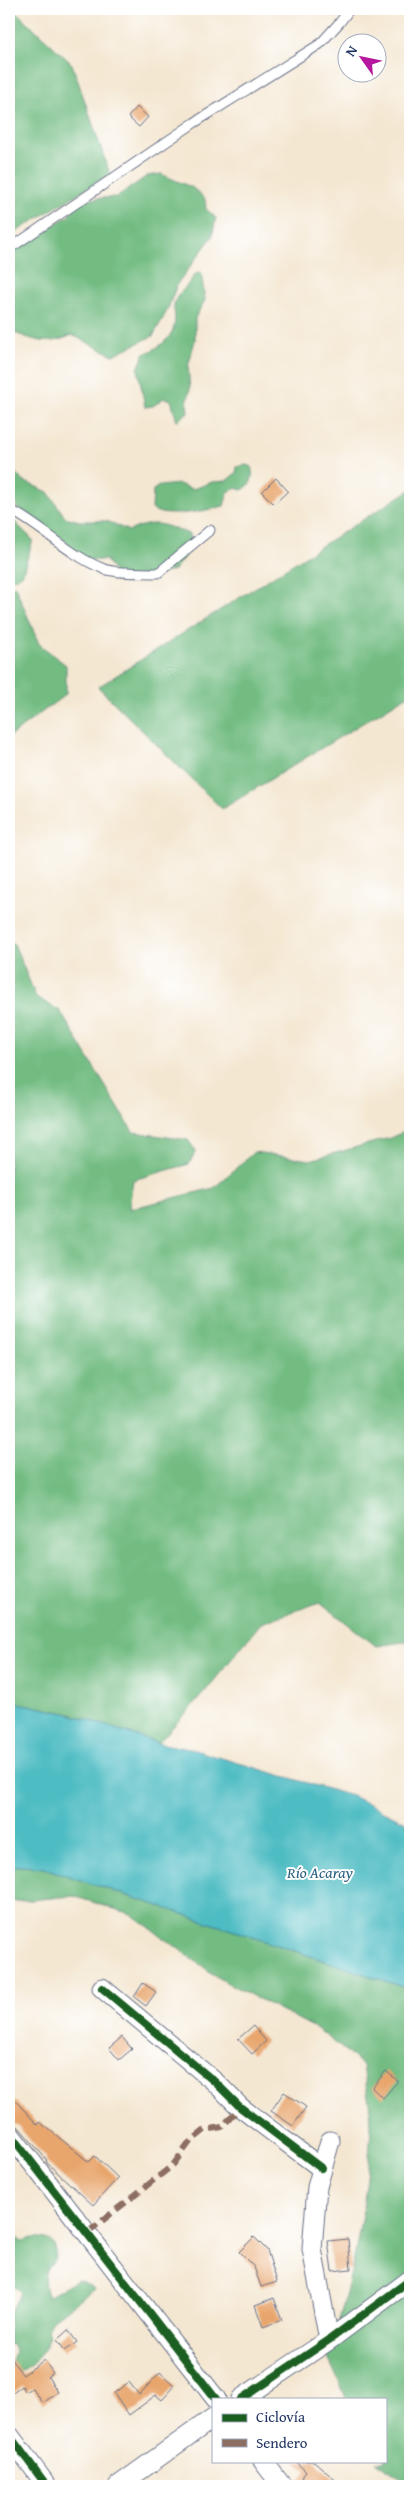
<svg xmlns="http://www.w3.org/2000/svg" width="419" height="2495" viewBox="0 0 419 2495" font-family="'Gentium Book Plus',serif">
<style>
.forest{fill:#72bc82;stroke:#467670}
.water{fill:#4dbcc3;stroke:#347690}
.building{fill:#e8a66d}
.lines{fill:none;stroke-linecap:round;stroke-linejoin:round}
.lane-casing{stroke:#676f86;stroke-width:11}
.street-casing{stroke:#676f86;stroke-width:21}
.lane{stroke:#fff;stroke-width:9}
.street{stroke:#fff;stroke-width:19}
.quiet{stroke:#8d6e63;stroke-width:6;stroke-dasharray:12 6;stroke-linecap:butt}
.cycleway-casing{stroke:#fff;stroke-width:11}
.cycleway{stroke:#1b5e20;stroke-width:8}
.labels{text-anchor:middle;stroke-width:4;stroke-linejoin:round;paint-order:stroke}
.water-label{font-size:16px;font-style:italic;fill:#2c6081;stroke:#fff}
</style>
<rect width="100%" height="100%" fill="#fff"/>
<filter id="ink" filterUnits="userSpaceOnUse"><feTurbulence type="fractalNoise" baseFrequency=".02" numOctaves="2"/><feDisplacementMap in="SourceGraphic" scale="10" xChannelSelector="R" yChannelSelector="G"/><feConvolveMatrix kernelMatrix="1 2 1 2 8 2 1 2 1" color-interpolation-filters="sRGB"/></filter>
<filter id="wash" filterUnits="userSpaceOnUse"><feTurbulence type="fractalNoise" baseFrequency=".0096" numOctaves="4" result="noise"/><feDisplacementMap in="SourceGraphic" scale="20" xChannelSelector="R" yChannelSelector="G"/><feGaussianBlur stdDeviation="1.12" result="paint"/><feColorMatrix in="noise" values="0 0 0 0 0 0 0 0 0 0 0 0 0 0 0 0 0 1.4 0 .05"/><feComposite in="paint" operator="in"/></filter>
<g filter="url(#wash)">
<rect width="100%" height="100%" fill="#f4e7d1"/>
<path class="forest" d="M9,9H13L72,64L110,174L9,236Z
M161,174L193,188L205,199L206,209L216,218L212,237L177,284L167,311L153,336L113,355L72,335C46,347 35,340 9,331V249L69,216L75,200L117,197L147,176Z
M201,272L205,300L195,318V340L188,367L190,389L187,404L188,412L177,421L171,400L164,398L153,406L145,407L138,369L144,354C159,348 175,337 175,319C175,312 172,306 176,299C181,290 190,285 194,275Z
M244,465L251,466C254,477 252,485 242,490L235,488L228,492L224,506C208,510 165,520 152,509L153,490L159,486L179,484L192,489L199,487L212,482L226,481L236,473L237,467Z
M9,466L23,481L48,492L65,517L79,521H107L129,531C156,519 161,524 189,534L192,547L174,570L159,575L118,579L106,560H87L45,526L20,514L14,501L9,499Z
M410,490V694L222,809L98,687Z
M9,516L33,540L22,575L9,580Z
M15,586L39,644L66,665V694L9,737V589Z
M9,939L14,944L36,997L60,1011L133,1132L188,1140L196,1151L189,1164L133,1180L129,1209L214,1188L254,1152L310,1160L390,1138L410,1129V1526L408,1527L410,1530V1641L376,1646L320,1602L261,1623L203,1694L158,1743L70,1714L9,1701Z
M9,1865L44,1868L410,1989V2484L376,2461H385V2399H347L328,2358C351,2284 368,2202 371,2125C371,2106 365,2084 363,2065L319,2030L220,1979L131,1914L73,1896L9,1902Z
M9,2200V2225L13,2237L23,2241C36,2235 60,2236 55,2257C54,2263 48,2265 46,2270C43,2278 44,2290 48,2297L78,2280L95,2288L52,2320L47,2329C55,2346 31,2365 19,2373L10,2368L15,2351L12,2344L9,2345V2313L21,2293L9,2280Z"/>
<path class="water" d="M9,1701L70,1714L158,1743L194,1750L352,1796L410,1824V1989L44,1868L9,1865Z"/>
<g id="blocks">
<path class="building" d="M137,107L148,117L139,127L128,117Z
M276,478L288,491L274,504L262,492Z
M143,1983L156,1992L146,2006L134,1997Z
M253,2026L266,2041L252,2054L238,2039Z
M122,2037L132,2049L119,2060L109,2048Z
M386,2071L398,2081L383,2098L372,2088Z
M284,2092L306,2107L293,2126L271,2111Z
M9,2094L38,2125L40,2122L89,2162L95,2156L118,2178L93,2205L47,2163L46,2159L18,2126L9,2122Z
M254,2237L267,2250L277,2282L261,2287L254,2267L239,2252Z
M348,2239L351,2269L332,2271L328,2241Z
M274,2298L282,2320L263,2327L255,2305Z
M68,2330L77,2342L65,2351L57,2340Z
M9,2357L23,2375L44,2360L53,2373L48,2377L58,2392L43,2403L32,2388L26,2392L22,2386L9,2396Z
M160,2372L175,2386L162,2400L156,2395L129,2415L114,2393L129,2382L139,2395Z
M296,2461H314L342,2486H294L306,2472Z"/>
</g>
</g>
<g filter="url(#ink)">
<use href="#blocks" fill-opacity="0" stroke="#676f86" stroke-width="1"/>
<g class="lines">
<g class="lane-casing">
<path id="lane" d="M9,249L194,123L320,44L340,22L350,9
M9,509C42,526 68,555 104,569C117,574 143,572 158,573L210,530"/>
</g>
<g class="street-casing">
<path id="street" d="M102,1988L215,2082L240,2107L321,2168
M9,2133L216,2399
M329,2340L312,2249L317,2187L330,2141
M241,2399L329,2340L410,2280
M9,2435L47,2486
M263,2461L282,2486
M118,2486L213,2418"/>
</g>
<use href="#lane" class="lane"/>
<use href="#street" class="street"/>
<path class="quiet" d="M88,2232L173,2165L190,2142L205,2130L222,2127L240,2107"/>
<g class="cycleway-casing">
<path id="cycleway" d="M102,1988L215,2082L240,2107L321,2168
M9,2133L216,2399
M241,2399L329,2340L410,2280
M9,2435L47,2486"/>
</g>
<use href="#cycleway" class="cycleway"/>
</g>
</g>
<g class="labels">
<g class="water-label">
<text x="320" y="1878">Río Acaray</text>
</g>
</g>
<rect width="419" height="2495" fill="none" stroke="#fff" stroke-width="30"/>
<rect x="212" y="2398" width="175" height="65" fill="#ffffff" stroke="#a4acbf"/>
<rect x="222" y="2414" width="25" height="8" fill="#1b5e20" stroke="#a4acbf"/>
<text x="256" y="2422" font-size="15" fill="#1b2f5e">Ciclovía</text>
<rect x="222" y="2439" width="25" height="8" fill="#8d6e63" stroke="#a4acbf"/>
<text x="256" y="2448" font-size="15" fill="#1b2f5e">Sendero</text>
<g transform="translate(362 58) rotate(303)"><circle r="24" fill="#ffffff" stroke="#a4acbf"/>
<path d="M0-4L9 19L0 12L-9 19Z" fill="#b5179e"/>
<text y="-8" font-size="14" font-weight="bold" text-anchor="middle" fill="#1b2f5e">N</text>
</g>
</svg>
